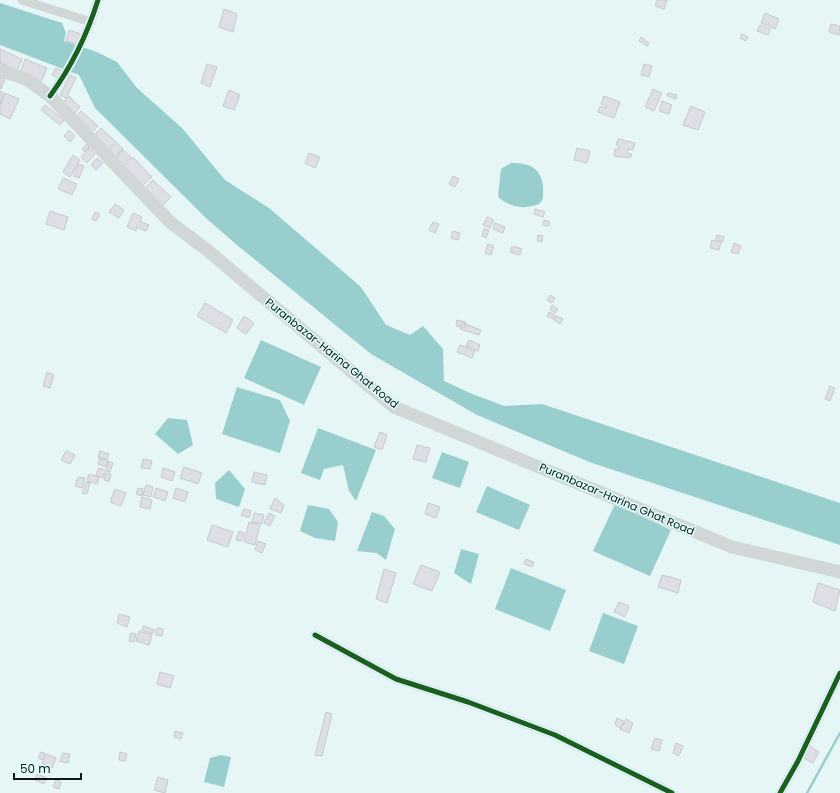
<svg xmlns="http://www.w3.org/2000/svg" width="840" height="793" viewBox="0 0 840 793" font-family="Poppins,sans-serif">
<style>
.water{fill:#98cece}
.lines{fill:none;stroke-linecap:round;stroke-linejoin:round}
.stream{stroke:#98cece;stroke-width:2.5}
.building{fill:#dedee7;stroke:#c6c9ce}
.minor{stroke:#d1d6d6;stroke-width:9}
.secondary{stroke:#d1d6d6;stroke-width:13}
.cycleway-casing{stroke:#dffdfd;stroke-width:8}
.cycleway{stroke:#1b5e20;stroke-width:5}
.labels{text-anchor:middle;stroke-width:3;stroke-linejoin:round;paint-order:stroke}
.street-label{font-size:11px;fill:#0a1818;stroke:#dffdfd}
</style>
<rect width="100%" height="100%" fill="#e6f6f6"/>
<path class="water" d="M0,3L62,23L66,33L64,41L97,52L117,62L137,88L182,128L225,180L269,208L361,287L386,325L410,335L423,326L443,349L444,381L470,393L504,406L542,404L840,503V545L592,463L477,415L371,354L237,245L207,219L95,108L79,75L0,45Z
M511,163C529,163 542,168 543,187C543,192 544,198 541,202C539,205 535,205 532,206C519,209 509,206 498,197L501,169Z
M261,340L321,367L304,405L244,378Z
M237,387L280,400L290,421L280,453L222,434Z
M168,418L187,420L193,445L178,454L155,434Z
M318,428L376,450L356,501L349,491L343,465L324,469L320,480L301,473Z
M442,452L469,462L460,488L432,478Z
M229,470L245,489L239,507L216,499L215,483Z
M487,486L530,505L519,530L476,512Z
M615,504L671,530L650,576L593,551Z
M308,505L329,509L338,522L335,541L315,538L300,531Z
M372,512L384,516L395,529L386,560L377,553L357,551Z
M461,549L479,554L471,584L454,573Z
M511,568L566,590L550,631L495,609Z
M603,613L638,626L624,664L589,651Z
M221,755L231,757L224,787L204,782L210,758Z"/>
<g class="lines">
<path class="stream" d="M807,793L840,733"/>
</g>
<path class="building" d="M657,0H667L664,9L655,6Z
M224,9L237,14L233,32L219,27Z
M765,13L779,19L775,29L761,23Z
M831,24L840,26V35L829,32Z
M760,25L770,29L768,35L757,31Z
M69,30L81,34L78,45L66,41Z
M742,34L748,37L746,41L740,38Z
M641,37L649,43L647,46L639,41Z
M0,49L22,59L17,71L0,63Z
M25,59L47,68L41,82L20,73Z
M207,64L217,67L210,87L201,83Z
M644,64L652,66L649,77L641,75Z
M56,68L64,72L60,79L52,75Z
M70,75L76,78L66,98L60,95Z
M0,77L5,79L1,89H0Z
M653,89L662,93L654,111L645,107Z
M229,90L240,95L234,110L223,106Z
M0,91L4,93L0,104Z
M5,93L19,99L10,119L0,114V106Z
M668,93L677,95L676,99L667,96Z
M69,96L80,107L75,113L63,102Z
M604,96L620,102L614,118L598,112L600,106L606,108L607,106L601,104Z
M662,101L672,105L669,114L659,111Z
M45,105L64,120L60,125L41,110Z
M691,106L705,112L698,130L683,125Z
M81,111L98,126L91,133L75,118Z
M101,128L116,142L107,151L93,137Z
M69,130L75,136L70,142L64,136Z
M618,139L635,143L633,150L628,149L627,153L632,154L630,158L614,156L615,149L618,150L619,146L616,145Z
M117,143L123,149L114,158L108,152Z
M87,144L89,147L85,152L82,149Z
M89,148L95,154L87,163L81,157Z
M577,148L590,151L587,163L574,160Z
M123,150L131,157L122,166L115,159Z
M309,153L320,157L315,168L305,163Z
M73,155L80,160L70,177L63,172Z
M133,157L152,177L142,186L123,167Z
M97,158L103,163L96,170L91,165Z
M79,164L84,166L79,178L73,176Z
M453,176L459,179L455,187L449,184Z
M63,178L77,184L72,195L58,189Z
M153,180L171,197L162,206L144,189Z
M115,204L124,210L119,218L109,212Z
M535,209L545,212L543,217L534,214Z
M50,211L68,217L64,230L46,224Z
M95,212L100,214L96,221L92,219Z
M133,213L142,217L140,221L149,225L146,231L137,227L136,231L127,227Z
M487,217L494,220L490,228L483,225Z
M544,220L550,222L549,226L543,225Z
M433,222L439,224L435,233L429,230Z
M495,223L505,227L503,233L493,229Z
M484,229L489,230L486,238L482,236Z
M453,231L460,233L458,240L451,238Z
M538,235L543,236L542,242L537,241Z
M717,235L724,237L723,242L716,240Z
M712,240L721,243L719,250L710,248Z
M734,243L741,246L738,254L731,252Z
M488,244L494,246L491,255L485,253Z
M512,246L522,249L520,255L510,252Z
M550,295L555,298L552,303L547,300Z
M205,303L233,320L226,333L197,316Z
M552,305L558,309L555,313L550,309Z
M549,312L555,315L553,319L547,316Z
M244,316L254,323L246,334L237,328Z
M556,316L563,319L560,324L554,320Z
M457,320L466,322L465,328L456,326Z
M462,323L481,330L479,335L460,329Z
M469,340L480,345L478,351L466,346Z
M460,345L475,351L472,358L457,352Z
M47,372L54,375L50,388L43,386Z
M830,386L835,388L830,401L825,399Z
M380,432L387,435L382,450L374,447Z
M417,445L430,448L426,462L413,459Z
M66,451L75,455L70,464L61,460Z
M100,451L109,454L107,460L98,457Z
M100,458L108,461L106,467L98,464Z
M143,459L152,461L150,469L141,468Z
M109,461L113,463L110,472L106,471Z
M184,467L202,473L198,484L180,478Z
M99,468L105,470L103,478L96,475Z
M163,468L175,472L172,481L161,477Z
M254,472L267,475L265,485L252,482Z
M106,473L111,474L109,482L104,480Z
M89,474L99,477L97,484L87,481Z
M78,477L85,478L82,488L75,486Z
M86,482L90,483L87,494L82,493Z
M146,485L153,487L151,497L143,495Z
M138,488L143,489L142,496L136,494Z
M156,488L168,492L165,501L153,497Z
M176,488L188,492L185,502L173,498Z
M115,489L126,493L121,506L110,502Z
M142,497L152,500L150,509L140,507Z
M275,498L284,505L281,513L270,509Z
M428,503L440,507L436,518L425,514Z
M244,509L251,511L249,518L241,515Z
M254,513L264,515L262,524L252,522Z
M269,513L275,516L270,526L264,523Z
M249,522L260,525L255,545L244,542Z
M212,525L233,532L228,547L207,540Z
M239,531L244,533L242,541L236,540Z
M258,541L266,544L262,553L255,550Z
M526,559L534,562L532,567L524,564Z
M421,565L440,572L432,591L413,584Z
M384,569L396,573L387,603L376,599Z
M662,575L681,580L678,593L658,587Z
M818,583L840,590L835,611L813,602Z
M619,602L629,606L625,617L614,612Z
M119,614L130,617L127,627L117,623Z
M143,626L155,630L153,634L142,630Z
M157,628L163,629L162,636L156,635Z
M139,631L152,635L149,645L136,641Z
M131,633L136,634L134,642L129,641Z
M160,672L174,676L170,688L157,684Z
M326,712L332,714L322,756L315,755Z
M617,718L625,722L620,729L615,724Z
M626,719L633,723L629,733L620,729Z
M175,731L183,733L181,739L174,737Z
M655,738L662,740L659,751L651,749Z
M676,743L683,746L679,756L673,753Z
M807,744L819,752L813,763L804,758Z
M41,752L45,753L42,760L38,758Z
M120,752L127,754L125,761L119,760Z
M63,753L70,754L68,763L60,761Z
M46,754L56,758L52,768L42,763Z
M37,774L47,778L44,784L35,780Z
M158,777L168,780L165,793L154,790Z
M56,780L61,782L59,789L53,787Z"/>
<g class="lines">
<path class="minor" d="M22,0L91,22
M50,96C72,66 87,35 98,0
M315,635L396,679L468,702L555,735L672,793
M780,793L798,761L840,673"/>
<path class="secondary" d="M0,70L28,80L50,96L170,222L207,250L394,407L732,547L840,572"/>
<g class="cycleway-casing">
<path id="cycleway" d="M50,96C72,66 87,35 98,0
M315,635L396,679L468,702L555,735L672,793
M780,793L798,761L840,673"/>
</g>
<use href="#cycleway" class="cycleway"/>
</g>
<g class="labels">
<g class="street-label">
<text transform="translate(332 353) rotate(39)" y="4">Puranbazar-Harina Ghat Road</text>
<text transform="translate(617 499) rotate(23)" y="4">Puranbazar-Harina Ghat Road</text>
</g>
</g>
<path d="M14 773v6h67v-6" fill="none" stroke="#0a1818" stroke-width="2"/>
<text x="20" y="773" font-size="12" fill="#0a1818" stroke="#dffdfd" stroke-width="3" paint-order="stroke">50 m</text>
</svg>
